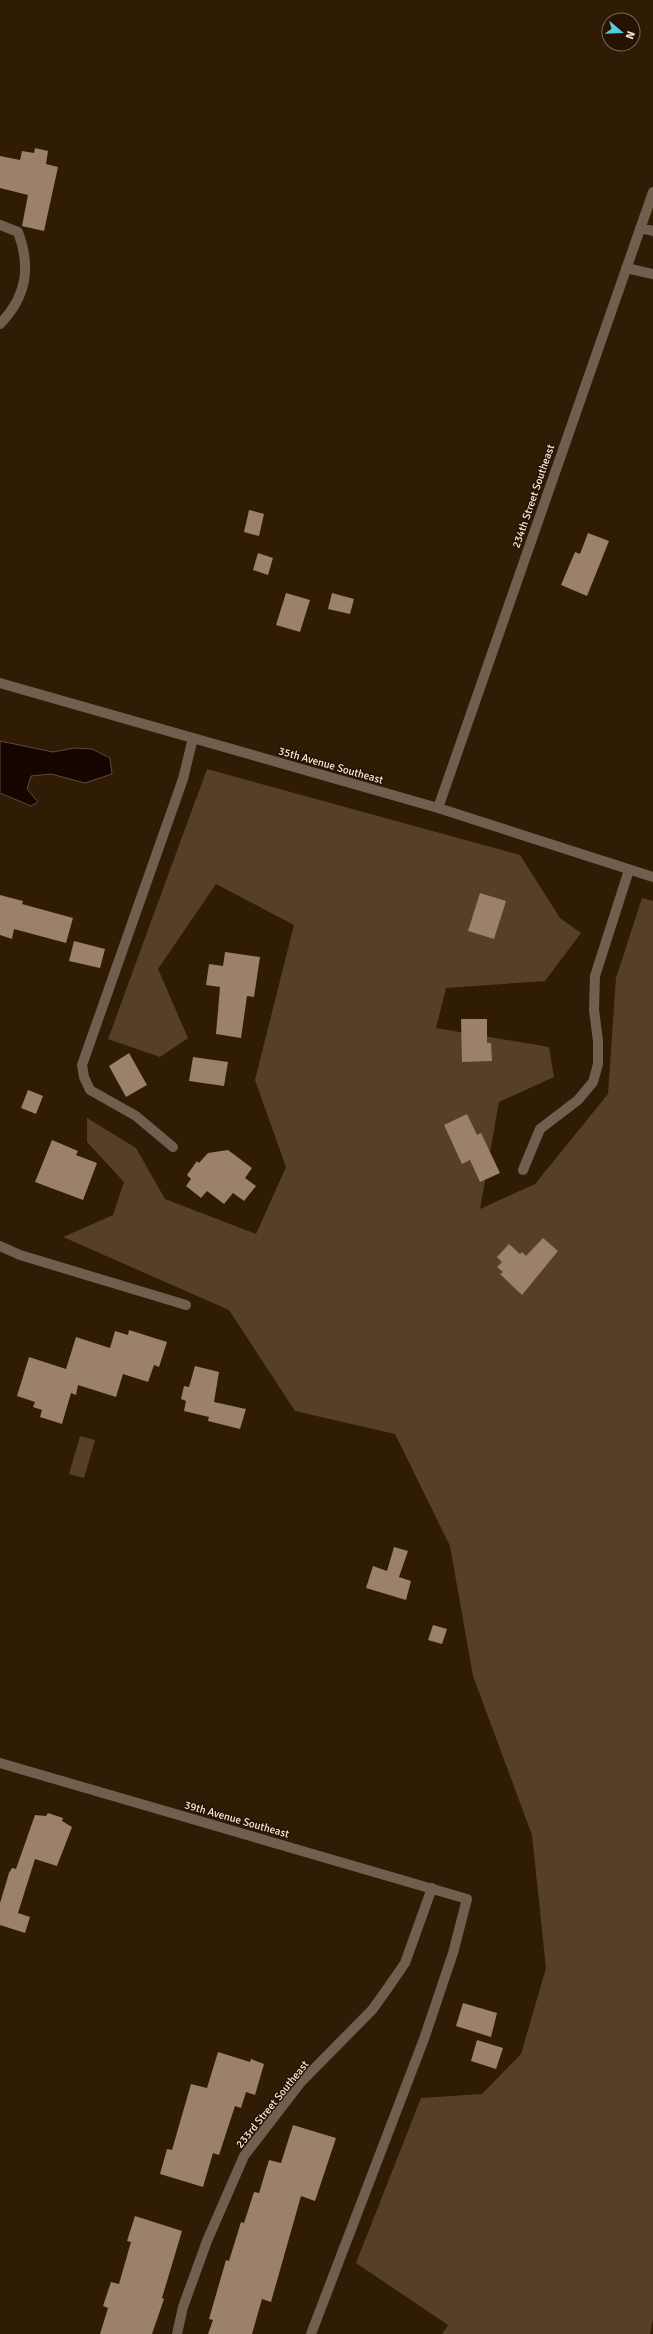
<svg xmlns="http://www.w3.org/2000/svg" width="653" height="2334" viewBox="0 0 653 2334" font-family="Signika,sans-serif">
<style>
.green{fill:#563f29}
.water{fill:#170600;stroke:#5a4a42}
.building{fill:#9b8169}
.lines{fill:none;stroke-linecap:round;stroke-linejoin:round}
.minor{stroke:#705f4f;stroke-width:10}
.labels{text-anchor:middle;stroke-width:3;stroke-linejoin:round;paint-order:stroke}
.street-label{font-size:11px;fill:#f7e9dc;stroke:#261200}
</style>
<rect width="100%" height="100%" fill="#301b05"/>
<path class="green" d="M207,769L520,855L560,918L581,933L545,981L446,988L436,1028L549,1047L554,1077L499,1102L480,1209L535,1184L608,1094L616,978L642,898L653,901V2319L650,2334H442L448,2325L356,2263L421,2098L482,2094L521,2054L546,1968L532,1835L473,1676L450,1546L395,1434L295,1411L229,1310L63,1237L113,1215L124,1182L87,1142V1118L136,1148L165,1199L256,1234L286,1167L255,1080L294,925L216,884L158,969L188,1038L160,1057L108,1039Z
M80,1436L95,1440L84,1478L69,1474Z"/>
<path class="water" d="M0,741L53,752L74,748L92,749L110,758L112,774L85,783L51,774L31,776L27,789L38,802L31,806L0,793Z"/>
<path class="building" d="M35,148L48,151L46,164L58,167L44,231L22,226L28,195L0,188V156L20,160L22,151L34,153Z
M249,510L264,514L259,536L244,532Z
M588,533L609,541L587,596L561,585L575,552L580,554Z
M258,553L273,558L268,575L253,570Z
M286,593L310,600L300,632L276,625Z
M332,593L354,599L350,614L328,609Z
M480,893L506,901L494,939L468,931Z
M0,895L23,901L22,904L73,918L66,943L14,929L12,939L0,935Z
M74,941L105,949L100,968L69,961Z
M225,952L260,957L254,997L247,996L241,1038L216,1034L220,987L206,985L209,964L223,966Z
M461,1019H487V1043H491L492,1061L462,1062Z
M129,1053L147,1085L126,1097L109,1066Z
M193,1057L228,1062L224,1086L189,1081Z
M28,1090L43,1096L36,1114L21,1108Z
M467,1114L477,1135L481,1133L500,1173L480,1182L470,1160L462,1164L444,1125Z
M52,1140L78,1151L76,1155L97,1163L83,1200L35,1182Z
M228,1150L252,1168L245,1178L256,1186L244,1201L233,1193L224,1204L207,1191L201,1198L186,1186L191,1179L187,1175L197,1161L199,1163L208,1153Z
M543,1238L558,1251L522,1295L500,1274L503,1272L497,1267L502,1262L497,1257L509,1244L520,1254L522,1252L526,1256Z
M129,1330L167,1342L159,1367L154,1365L148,1382L123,1374L116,1397L78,1385L76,1395L71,1393L62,1424L40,1417L42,1410L33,1407L35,1402L17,1396L29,1357L66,1369L76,1337L110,1348L115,1331L128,1335Z
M195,1366L219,1372L214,1402L246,1409L240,1429L208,1421L209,1417L184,1411L186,1401L181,1399L184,1386L189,1387Z
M394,1547L408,1551L399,1577L411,1581L406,1600L366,1588L373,1566L387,1571Z
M433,1625L447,1629L442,1644L428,1640Z
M48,1813L63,1818L62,1821L72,1827L57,1866L35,1859L18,1913L30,1917L25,1933L0,1925V1903L9,1873L12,1868L16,1869L35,1815L46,1816Z
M463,2003L497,2013L491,2037L456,2026Z
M477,2040L503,2048L496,2069L471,2061Z
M218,2052L250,2062L251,2059L264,2064L255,2095L246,2092L241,2108L235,2106L219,2155L213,2153L203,2187L160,2174L167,2149L172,2150L191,2084L207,2088Z
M293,2125L336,2138L315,2201L301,2196L271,2302L262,2299L252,2334H208L213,2320L209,2319L226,2260L229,2261L241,2222L244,2223L254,2192L259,2193L269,2160L281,2163Z
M135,2216L182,2231L162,2298L164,2299L152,2334H100L108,2308L103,2306L111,2282L119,2284L131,2242L127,2241Z"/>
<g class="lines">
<path class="minor" d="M0,225L18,232C31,267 27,296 0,324
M640,228L653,231
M626,268L653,274
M0,683L438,808L653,877
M438,808L653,192
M173,1147L136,1116L90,1090L84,1077L82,1065L183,779L193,738
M523,1170L540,1129L578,1100L593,1082L598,1064V1041L594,1010L595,976L629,870
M0,1246L20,1255L186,1305
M0,1763L467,1899L453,1953L424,2039L311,2334
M177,2334L183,2307L207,2241L244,2156L301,2082L372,2010L385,1992L405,1963L432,1888"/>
</g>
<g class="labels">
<g class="street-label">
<text transform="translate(533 496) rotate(-71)" y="4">234th Street Southeast</text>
<text transform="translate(331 765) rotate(16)" y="4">35th Avenue Southeast</text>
<text transform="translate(237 1819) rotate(16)" y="4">39th Avenue Southeast</text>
<text transform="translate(272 2104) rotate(-51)" y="4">233rd Street Southeast</text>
</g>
</g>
<g transform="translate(621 32) rotate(109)"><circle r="19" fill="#261200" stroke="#7a6858"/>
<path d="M0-3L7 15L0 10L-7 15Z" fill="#57c9e3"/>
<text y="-6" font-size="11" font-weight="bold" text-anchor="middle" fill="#f7e9dc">N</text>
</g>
</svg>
